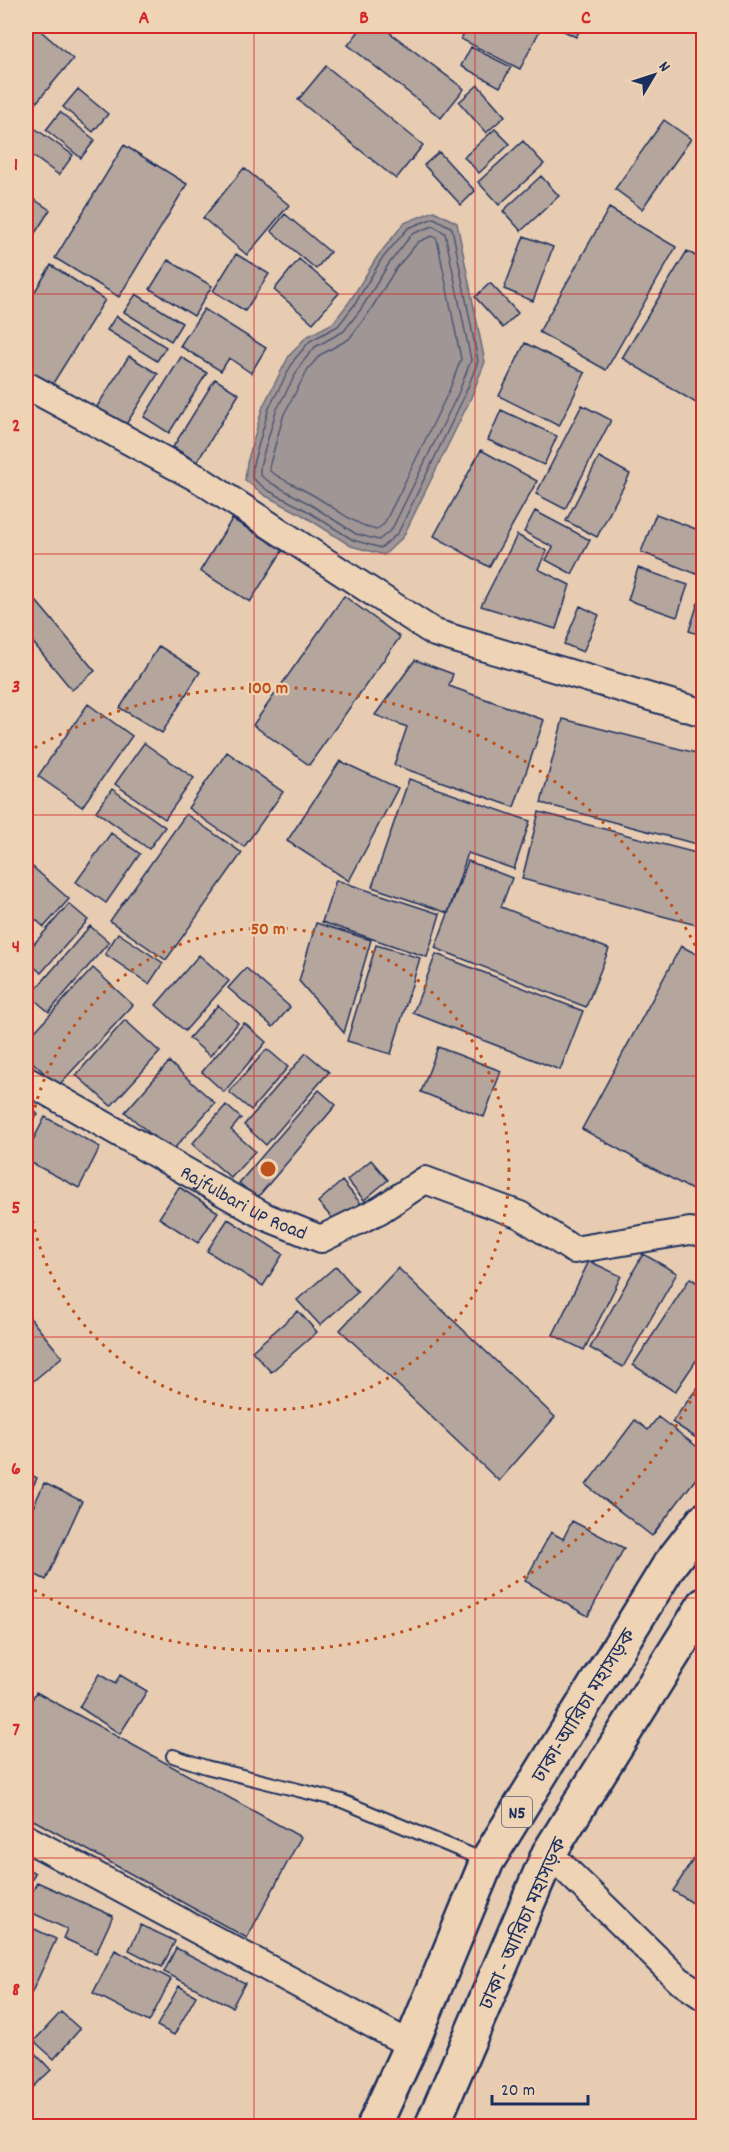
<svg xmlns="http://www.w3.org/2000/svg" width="729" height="2152" viewBox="0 0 729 2152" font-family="Dekko,'Noto Sans Bengali',sans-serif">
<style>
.water{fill:#a09695;stroke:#6b6d7f;stroke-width:1.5}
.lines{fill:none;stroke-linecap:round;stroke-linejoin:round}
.shore{stroke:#505874;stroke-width:1.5}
.building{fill:#b4a59d;stroke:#1b2f5e;stroke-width:1.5}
.service-casing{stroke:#1b2f5e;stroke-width:16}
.minor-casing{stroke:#1b2f5e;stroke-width:30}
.trunk-casing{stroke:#1b2f5e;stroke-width:38}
.service{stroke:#efd3b5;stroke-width:12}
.minor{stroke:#efd3b5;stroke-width:26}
.trunk{stroke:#efd3b5;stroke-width:33}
.grid{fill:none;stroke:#d62828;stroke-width:1.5;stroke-opacity:0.55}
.ring{fill:none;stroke:#bf511c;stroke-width:3;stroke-dasharray:3 6}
.labels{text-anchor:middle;stroke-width:4.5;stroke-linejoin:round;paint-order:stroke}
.shield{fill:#efd3b5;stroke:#5b6078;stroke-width:1.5}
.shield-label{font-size:18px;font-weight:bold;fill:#1b2f5e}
.street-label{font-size:20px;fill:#1b2f5e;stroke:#efd3b5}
.centre{fill:#bf511c;stroke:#efd3b5;stroke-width:3}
.ring-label{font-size:18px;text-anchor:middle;font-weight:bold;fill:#bf511c;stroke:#efd3b5;stroke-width:4.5;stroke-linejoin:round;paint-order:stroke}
.neatline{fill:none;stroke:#d62828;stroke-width:2}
.grid-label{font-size:20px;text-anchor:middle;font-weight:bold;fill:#d62828}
</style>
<rect width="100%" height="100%" fill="#e7ccb2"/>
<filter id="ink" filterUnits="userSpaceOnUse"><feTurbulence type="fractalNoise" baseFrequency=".0167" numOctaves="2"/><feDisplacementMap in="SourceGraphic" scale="12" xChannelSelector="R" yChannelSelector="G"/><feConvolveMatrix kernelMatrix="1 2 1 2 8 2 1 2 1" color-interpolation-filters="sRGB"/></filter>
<g filter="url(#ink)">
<path class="water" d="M434,211L457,223L485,362L470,400L403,537L384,555L351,546L301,514L264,495L245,480L247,463L263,406L289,356L306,337L333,323L350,301L377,257L404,223Z"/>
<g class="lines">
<path class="shore" d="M434,218L452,228L478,361L464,397L398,533L381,548L353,540L304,509L267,490L252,478L253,464L269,408L294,360L310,341L338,326L355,304L381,260L408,228Z
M433,226L445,233L471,360L458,394L392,529L379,540L356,534L308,503L271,483L260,475V466L276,411L301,364L315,347L344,331L361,309L388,265L412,234Z
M432,236L437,239L461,359L449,391L401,490L384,524L376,530C351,523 333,506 311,494C297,486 282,480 270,471L269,467L284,414L308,369L320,355L349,339L368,314L395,270L418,242Z"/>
</g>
<path class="building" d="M32,26H35L73,59L30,110L26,107V33Z
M363,26H381L464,89L441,118L348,45Z
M468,26H542L520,69L461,39Z
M554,26H582L576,37Z
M471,47L511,67L500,87L461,66Z
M326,66L423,145L396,179L298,100Z
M478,85L505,116L486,133L459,102Z
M78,89L108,114L93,132L63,107Z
M60,112L95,140L81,158L46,130Z
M664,120L691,139L642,209L615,189Z
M30,125L73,155L59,175L26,151V132Z
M495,129L510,144L479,173L464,157Z
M523,141L544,164L499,205L478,182Z
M124,145L187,184L119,297L55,258Z
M439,152L475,191L461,205L424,165Z
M244,168L289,205L247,255L203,218Z
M541,176L559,196L521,231L503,211Z
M26,194L50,210L26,247Z
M609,208L676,247L606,370L539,332Z
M285,214L330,252L316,269L271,231Z
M524,236L553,247L533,301L504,289Z
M687,251L704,261V408L622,358Z
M236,254L269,274L245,311L213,291Z
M299,259L339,293L313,323L274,290Z
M168,260L212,286L194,316L150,289Z
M51,265L105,300L50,388L26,372V306Z
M490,283L518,313L503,328L475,297Z
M136,294L182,323L171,341L124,312Z
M204,309L266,348L251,373L229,358L221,371L180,346Z
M116,316L166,347L157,361L107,330Z
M525,343L585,373L559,426L499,396Z
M129,356L158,374L125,426L96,408Z
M181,357L207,373L169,433L144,417Z
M215,379L239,394L197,462L173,447Z
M582,405L611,420L565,509L536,494Z
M501,410L557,436L544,465L488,440Z
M481,450L537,481L489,567L434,536Z
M599,457L630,474L597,537L566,521Z
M535,511L590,540L572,574L546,560L553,547L524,532Z
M656,514L704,532V577L641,552Z
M232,519L283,550L250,602L200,571Z
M517,535L547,551L538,569L570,585L556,629L481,606Z
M638,568L688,585L677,617L628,600Z
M26,589L95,671L72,690L26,634Z
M344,596L400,637L309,765L253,725Z
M698,603L704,605V636L689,631Z
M580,606L599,615L583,652L564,644Z
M159,646L200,672L162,733L120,708Z
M415,660L453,674L449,686L544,720L514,807L394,765L407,727L375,715Z
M88,704L132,736L82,807L38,776Z
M563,719L704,755V846L541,803Z
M144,743L194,778L165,819L115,784Z
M227,752L283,792L244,847L188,808Z
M340,761L398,788L349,881L287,841Z
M409,779L530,821L514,869L468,853L448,913L372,887Z
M112,789L165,827L149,849L96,811Z
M539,812L704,855V927L522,879Z
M186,814L242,853L166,960L110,921Z
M111,833L140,854L106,903L76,882Z
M26,861L69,899L44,927L26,911Z
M468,861L512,878L501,907L609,949L586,1007L435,948Z
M336,880L440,914L427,957L322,922Z
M69,904L88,920L41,973L26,959V953Z
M316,923L371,940L344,1033L299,981Z
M90,926L109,942L49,1012L30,996Z
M118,933L163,963L149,984L105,954Z
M376,945L420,958L391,1054L347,1041Z
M681,946L704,958V1168L692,1190L582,1129Z
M436,954L583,1011L560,1070L413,1013Z
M199,955L229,981L185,1031L156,1005Z
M93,968L133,1005L58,1086L26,1056V1041Z
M246,968L290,1007L273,1027L228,988Z
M26,969L36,982L26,991Z
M218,1005L238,1023L210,1056L189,1038Z
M125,1020L160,1052L111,1106L76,1075Z
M244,1023L266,1042L224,1092L202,1072Z
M438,1047L501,1071L484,1117L421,1092Z
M267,1049L288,1067L251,1110L229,1092Z
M306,1053L329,1072L266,1145L244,1125Z
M169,1062L215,1103L171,1152L125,1112Z
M319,1090L336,1105L257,1198L239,1183Z
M26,1101L38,1115L26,1126Z
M226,1105L241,1118L231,1130L255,1151L231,1178L192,1144Z
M45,1117L100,1147L79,1188L26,1160V1154Z
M371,1160L388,1180L364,1200L347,1180Z
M342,1181L362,1205L338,1225L318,1202Z
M179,1187L218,1212L198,1243L159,1218Z
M228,1219L283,1254L263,1286L207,1251Z
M643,1254L677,1273L623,1367L590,1348Z
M589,1261L621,1276L584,1350L553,1335Z
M336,1266L358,1292L320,1325L297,1300Z
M398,1268L555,1417L499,1481L340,1330Z
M690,1278L704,1287V1349L675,1392L633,1365Z
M298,1311L317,1332L271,1372L252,1351Z
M26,1313L62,1357L26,1387Z
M704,1379V1443L672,1422Z
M658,1417L704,1452V1468L652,1536L586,1485L635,1420L648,1430Z
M26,1472L37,1478L26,1501Z
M44,1483L82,1501L46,1580L26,1570V1523Z
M572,1521L624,1548L588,1616L525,1581L551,1532L563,1539Z
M99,1674L115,1684L120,1675L147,1691L120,1734L79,1707Z
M36,1692L301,1837L247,1938L26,1816V1711Z
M704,1842V1893L696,1905L673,1891Z
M26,1868L35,1873L26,1892Z
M37,1882L113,1916L96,1953L63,1938L67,1929L26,1910V1906Z
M26,1925L56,1939L26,2005Z
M141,1925L175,1941L162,1967L129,1950Z
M176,1948L245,1983L232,2007L164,1972Z
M115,1950L171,1979L149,2022L93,1993Z
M179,1986L196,1996L174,2035L157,2026Z
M61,2012L80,2029L54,2059L34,2041Z
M27,2045L51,2070L26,2094V2046Z"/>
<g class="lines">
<g class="service-casing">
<path id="service" d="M173,1756L206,1767L342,1801L486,1861"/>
</g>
<g class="minor-casing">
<g id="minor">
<path d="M26,385L199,479L435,633L704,713"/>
<path id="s1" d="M26,1080L266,1217L321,1239L380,1210L425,1180L520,1215L574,1250L690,1231L704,1233"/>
<path d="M26,1838L411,2045"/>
<path d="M549,1853L679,1980L704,1997"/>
</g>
</g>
<g class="trunk-casing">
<path id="trunk" d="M374,2126L411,2045L487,1861L670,1564L704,1520
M432,2126L549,1853L704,1605"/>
</g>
<use href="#service" class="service"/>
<use href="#minor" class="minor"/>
<use href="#trunk" class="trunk"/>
</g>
</g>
<path class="grid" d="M254,26V2126M475,26V2126M26,294H704M26,554H704M26,815H704M26,1076H704M26,1337H704M26,1598H704M26,1858H704"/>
<g class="ring">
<circle cx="268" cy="1169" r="241"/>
<path d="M703 1377A482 482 0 0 1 27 1586M27 752A482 482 0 0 1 703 961"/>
</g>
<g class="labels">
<rect class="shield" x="502" y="1797" width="30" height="30" rx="4.5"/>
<g class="shield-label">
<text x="517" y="1818">N5</text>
</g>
<g class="street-label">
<text dy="7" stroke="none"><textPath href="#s1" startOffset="250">Rajfulbari UP Road</textPath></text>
<text transform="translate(583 1705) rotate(-58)" y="7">ঢাকা-আরিচা মহাসড়ক</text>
<text transform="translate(522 1923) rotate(-66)" y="7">ঢাকা - আরিচা মহাসড়ক</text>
</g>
</g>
<circle cx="268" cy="1169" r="9" class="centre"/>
<g class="ring-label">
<text x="268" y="693">100 m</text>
<text x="268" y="934">50 m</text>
</g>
<rect width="729" height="2152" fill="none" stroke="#efd3b5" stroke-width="66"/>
<g transform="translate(654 75) rotate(51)" stroke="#efd3b5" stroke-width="4.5" paint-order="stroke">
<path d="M0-4.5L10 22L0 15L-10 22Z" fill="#1b2f5e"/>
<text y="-9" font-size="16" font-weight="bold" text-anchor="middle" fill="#1b2f5e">N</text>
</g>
<path d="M492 2095v9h96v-9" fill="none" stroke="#1b2f5e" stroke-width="3"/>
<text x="501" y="2095" font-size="18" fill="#1b2f5e" stroke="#efd3b5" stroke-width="4.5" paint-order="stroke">20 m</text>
<rect x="33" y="33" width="663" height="2086" class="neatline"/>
<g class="grid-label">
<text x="144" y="23">A</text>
<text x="364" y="23">B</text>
<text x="586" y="23">C</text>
<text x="16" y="170">1</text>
<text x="16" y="431">2</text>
<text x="16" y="692">3</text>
<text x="16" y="952">4</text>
<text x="16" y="1213">5</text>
<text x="16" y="1474">6</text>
<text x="16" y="1735">7</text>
<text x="16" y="1995">8</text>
</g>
</svg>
